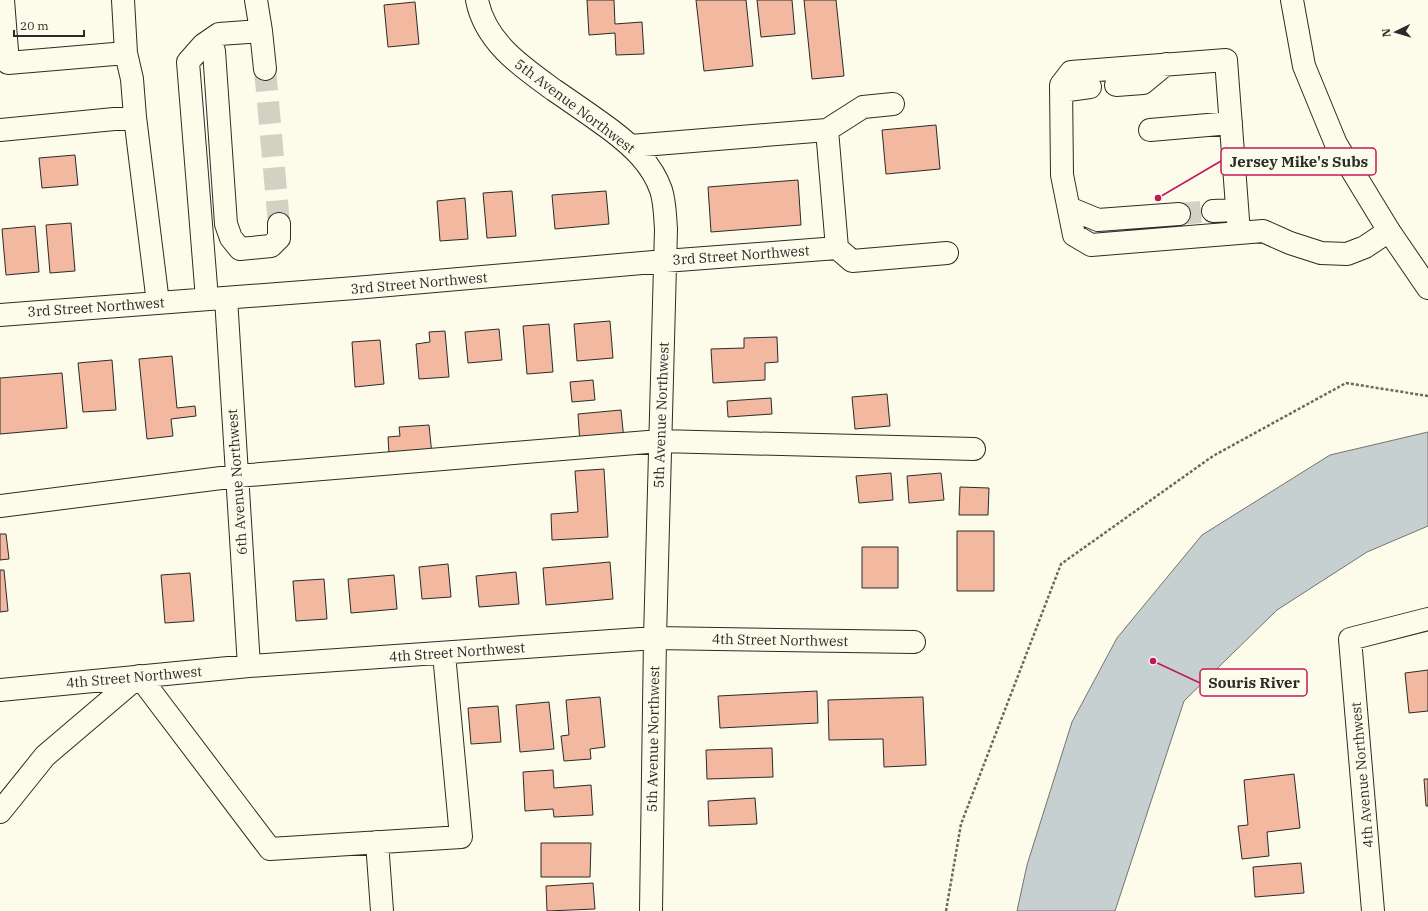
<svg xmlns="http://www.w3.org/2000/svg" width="1428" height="911" viewBox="0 0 1428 911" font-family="'IBM Plex Serif',serif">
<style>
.water{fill:#c7d0d0;stroke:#74746e}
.building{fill:#f2b8a0;stroke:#2b2b2b}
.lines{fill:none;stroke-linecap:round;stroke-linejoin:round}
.minor-tunnel{stroke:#d3d1c4;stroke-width:22;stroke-dasharray:22 11;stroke-linecap:butt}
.minor-casing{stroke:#2b2b2b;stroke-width:24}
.major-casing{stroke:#2b2b2b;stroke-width:24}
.path{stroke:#6a6964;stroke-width:2.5;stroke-dasharray:3 2;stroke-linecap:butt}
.minor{stroke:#fdfbea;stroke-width:22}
.major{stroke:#fdfbea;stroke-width:22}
.labels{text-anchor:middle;stroke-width:3;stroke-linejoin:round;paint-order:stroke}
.street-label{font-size:14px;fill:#2b2b2b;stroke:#fdfbea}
.leader{fill:none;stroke:#c2185b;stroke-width:1.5}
.callout-dot{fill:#c2185b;stroke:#fdfbea;stroke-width:1.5}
.callout{fill:#fdfbea;stroke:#c2185b;stroke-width:1.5}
.callout-label{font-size:15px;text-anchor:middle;font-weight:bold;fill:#2b2b2b}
</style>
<rect width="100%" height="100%" fill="#fdfbea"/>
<path class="water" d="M1428,432V526L1367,552L1277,610L1184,701L1115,911H1017L1027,865L1072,722L1117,638L1202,535L1330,455Z"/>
<path class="building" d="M587,0H614L615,24L642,22L644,54L616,55L615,33L589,35Z
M696,0H746L753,66L704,71Z
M757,0H792L795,34L761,37Z
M804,0H836L844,76L812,79Z
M415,2L419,44L388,47L384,5Z
M936,125L940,169L886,174L882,130Z
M75,155L78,185L42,188L39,158Z
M798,180L801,225L711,232L708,187Z
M512,191L516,236L487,238L483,193Z
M606,191L609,224L555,229L552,195Z
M465,198L468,239L440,241L437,201Z
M71,223L75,271L50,273L46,225Z
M35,226L39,272L6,275L2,229Z
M610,321L613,358L577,361L574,324Z
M549,324L553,372L527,374L523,326Z
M499,329L502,360L468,363L465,332Z
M445,331L449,377L419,379L416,344L430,342L429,332Z
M777,337L778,362L765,363V380L713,383L711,349L744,348V338Z
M380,340L384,384L355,387L352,342Z
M172,356L177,408L195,406L196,416L171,419L173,436L147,439L139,359Z
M112,360L116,410L83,412L78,363Z
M62,373L67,428L0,434V378Z
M593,380L595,400L572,402L570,382Z
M887,394L890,426L855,429L852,397Z
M771,398L772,414L728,417L727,401Z
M621,410L624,440L580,444L578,414Z
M429,425L432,455L389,454L388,437L400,436L399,427Z
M604,469L608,537L552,540L551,514L578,512L575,471Z
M891,473L893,500L859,503L856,476Z
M941,473L944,500L909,503L907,476Z
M960,487L989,488L988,515H959Z
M957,531H994V591H957Z
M0,534H6L9,559L0,560Z
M862,547H898V588H862Z
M610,562L613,599L546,605L543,568Z
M448,564L451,597L422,599L419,567Z
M0,570H4L8,611L0,612Z
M516,572L519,604L479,607L476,576Z
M190,573L194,621L165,623L161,575Z
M394,575L397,609L351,613L348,579Z
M324,579L327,619L296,621L293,581Z
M1428,670V711L1409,713L1405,673Z
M817,691L818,723L720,728L718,696Z
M600,697L605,747L590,749L591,759L564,761L561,736L569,735L566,700Z
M923,697L926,765L884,767L883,739L829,740L828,700Z
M549,702L554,749L520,752L516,705Z
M498,706L501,742L471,744L468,708Z
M772,748L773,777L707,779L706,750Z
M553,770L554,788L591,785L593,815L554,817L553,809L525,811L523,772Z
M1294,774L1300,828L1267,832L1269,856L1242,859L1238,826L1248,825L1244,780Z
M1424,779H1428V806H1426Z
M755,798L757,824L709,826L708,801Z
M541,843H591L590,877H541Z
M1301,863L1304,893L1255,897L1253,867Z
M593,883L595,909L547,911L546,886Z"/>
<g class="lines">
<path class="minor-tunnel" d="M265,69L279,224
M1179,214L1213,211"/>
<g class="minor-casing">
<path id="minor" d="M3,0L8,63L126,53
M123,0L126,53L132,79L135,117L158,303
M477,0C485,42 522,67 554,90C573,103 592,116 611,130C632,146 652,164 661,190C665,202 665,216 666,229L655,638L651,911
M261,31L265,69
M210,41L214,51L226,224L231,238L240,249L271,246L279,238V224
M1116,85L1143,83L1166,64
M1061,91L1090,87
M0,130L135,117
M827,130L863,107L893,104
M1150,130L1231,123
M631,146L827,130L837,248L852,261L947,253
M1069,208L1098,220L1179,214
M1213,211L1237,210
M1239,233L1226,60L1071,72L1061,85L1062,175L1074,235L1091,245L1239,233L1263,231L1290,243L1321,253L1347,254L1365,247L1389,231
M226,298L249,666
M207,299L188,62L203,45L219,34L261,31L256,0
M0,315L355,288L665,261L837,248
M0,506L237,476L660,441L974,449
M0,690L249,666L655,638L914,642
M0,812L45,756L139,676L270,849L461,837L444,654
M377,842L382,911
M1373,911L1350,639L1428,619"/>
</g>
<g class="major-casing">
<path id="major" d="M1292,0L1304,66L1336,144L1389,231L1428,288"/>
</g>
<path class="path" d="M946,911L961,824L1061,564L1213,456L1346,383L1428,396"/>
<use href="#minor" class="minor"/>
<use href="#major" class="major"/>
</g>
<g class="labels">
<g class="street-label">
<text transform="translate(575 106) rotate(37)" y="5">5th Avenue Northwest</text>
<text transform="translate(741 255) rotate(-4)" y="5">3rd Street Northwest</text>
<text transform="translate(419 283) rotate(-5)" y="5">3rd Street Northwest</text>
<text transform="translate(96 307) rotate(-4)" y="5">3rd Street Northwest</text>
<text transform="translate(661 415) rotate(-88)" y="5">5th Avenue Northwest</text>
<text transform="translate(237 482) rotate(-94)" y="5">6th Avenue Northwest</text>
<text transform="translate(780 640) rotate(1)" y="5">4th Street Northwest</text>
<text transform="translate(457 652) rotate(-4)" y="5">4th Street Northwest</text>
<text transform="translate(134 677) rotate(-5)" y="5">4th Street Northwest</text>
<text transform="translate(653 739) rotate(-89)" y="5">5th Avenue Northwest</text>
<text transform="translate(1362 775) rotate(-95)" y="5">4th Avenue Northwest</text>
</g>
</g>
<path class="leader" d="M1158 198L1221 161M1153 661L1200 683"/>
<g class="callout-dot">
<circle cx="1158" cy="198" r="4"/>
<circle cx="1153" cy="661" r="4"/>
</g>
<g class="callout">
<rect x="1221" y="148" width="155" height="27" rx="4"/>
<rect x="1200" y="669" width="107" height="27" rx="4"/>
</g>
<g class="callout-label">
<text x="1299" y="167">Jersey Mike's Subs</text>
<text x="1254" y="688">Souris River</text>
</g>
<g transform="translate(1396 32) rotate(265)" stroke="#fdfbea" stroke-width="3" paint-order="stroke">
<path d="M0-3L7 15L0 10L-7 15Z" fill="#2b2b2b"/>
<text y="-6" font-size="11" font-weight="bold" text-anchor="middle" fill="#2b2b2b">N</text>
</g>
<path d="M14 30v6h70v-6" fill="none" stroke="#2b2b2b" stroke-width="2"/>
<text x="20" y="30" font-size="12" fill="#2b2b2b" stroke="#fdfbea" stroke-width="3" paint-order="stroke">20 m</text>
</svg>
